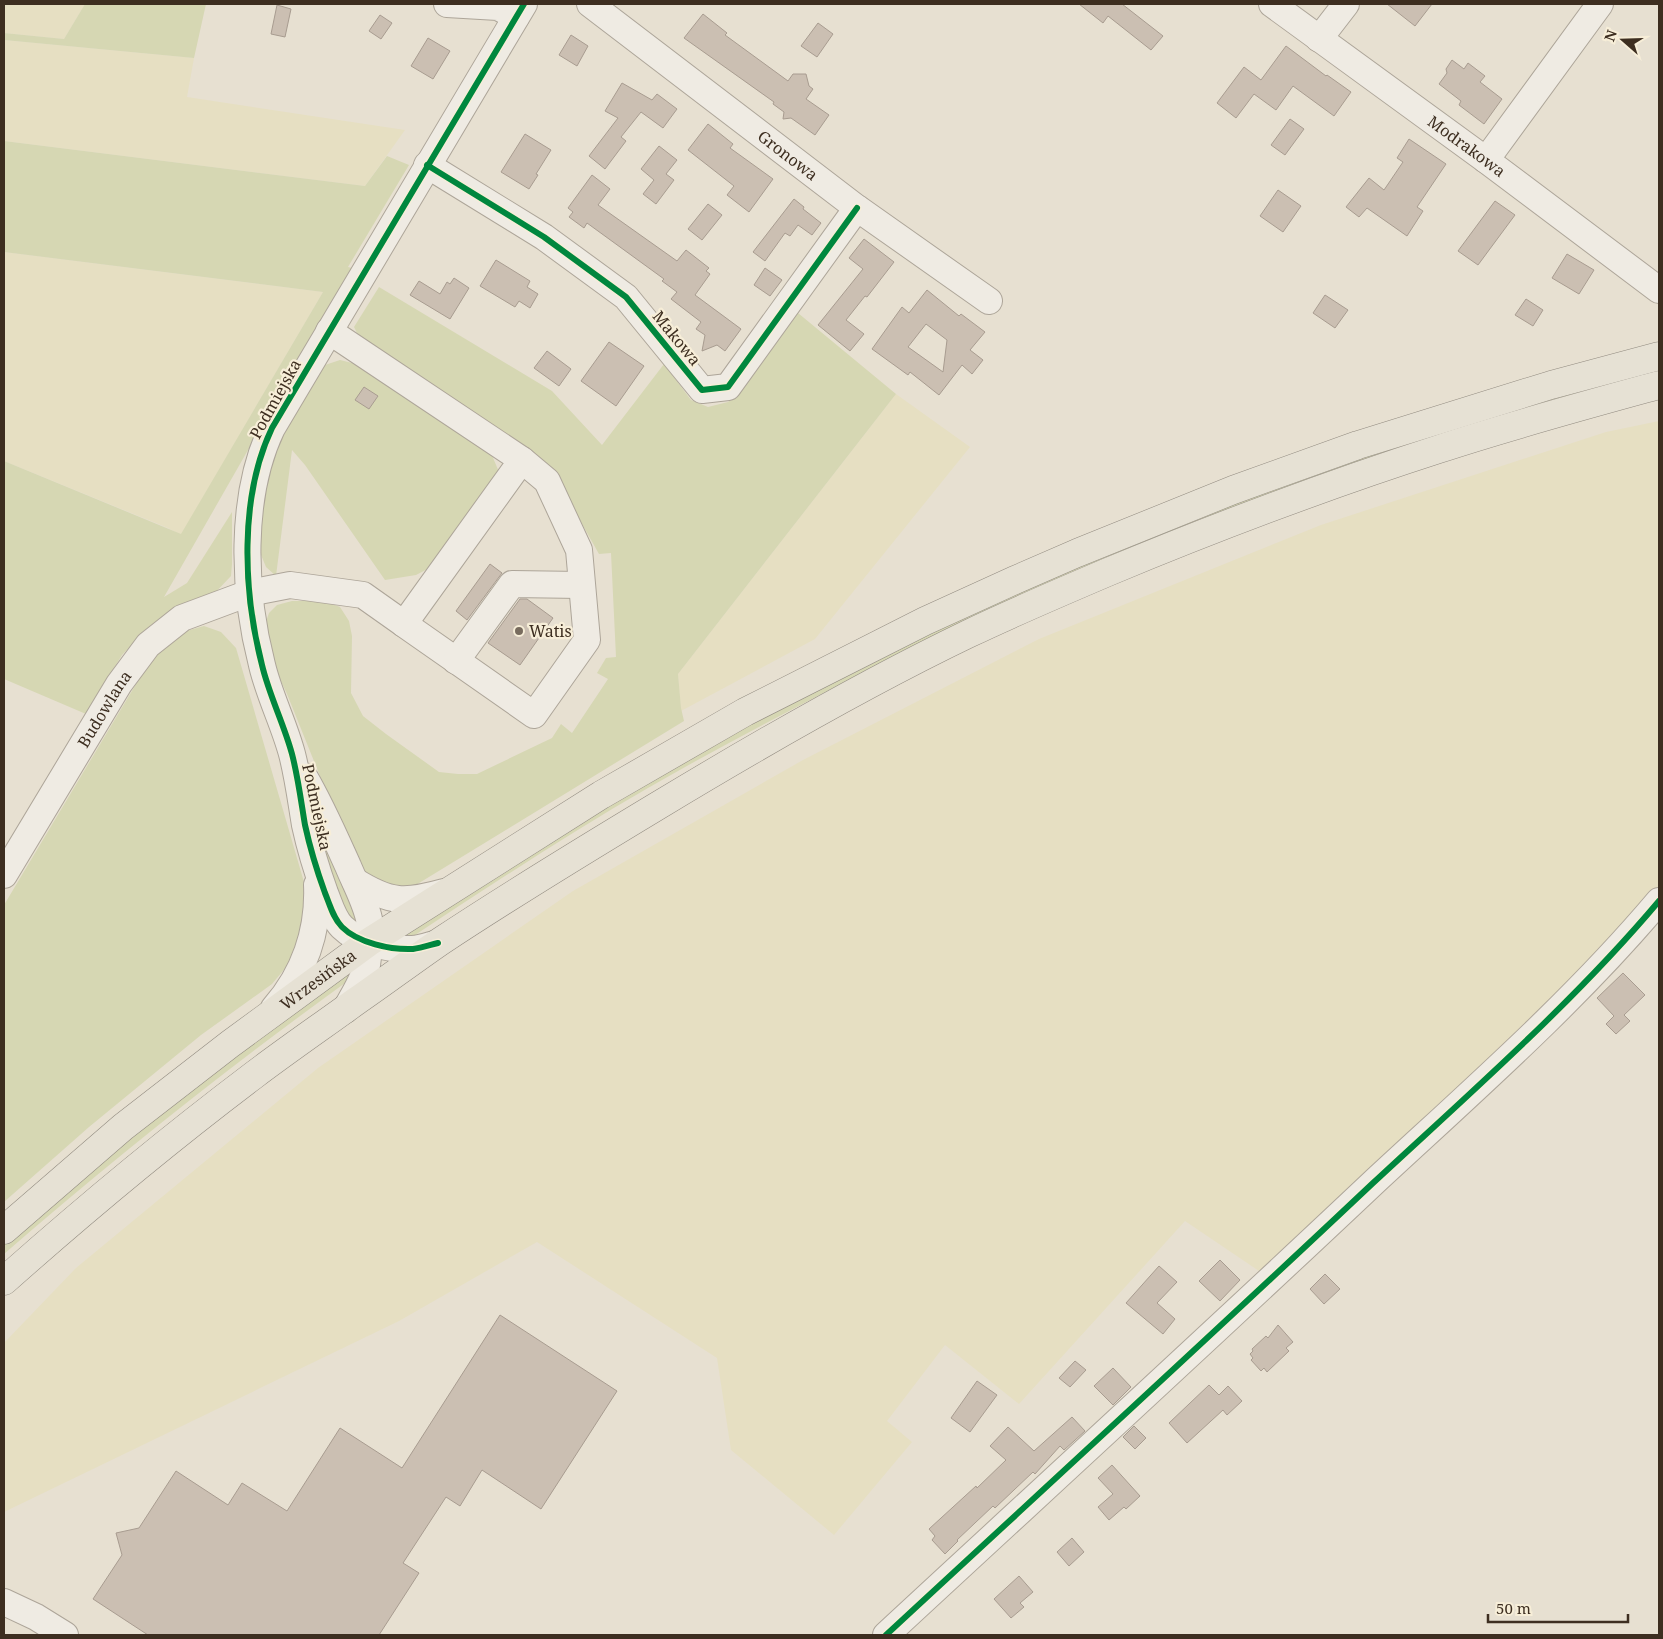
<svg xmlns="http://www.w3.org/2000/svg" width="1663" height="1639" viewBox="0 0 1663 1639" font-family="'Noto Serif',serif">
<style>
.farmland{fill:#e6dfc2}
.green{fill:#d6d7b3}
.building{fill:#cbbfb2;stroke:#a89c90;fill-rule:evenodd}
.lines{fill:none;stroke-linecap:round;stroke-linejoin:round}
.minor-casing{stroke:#ada599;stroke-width:28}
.major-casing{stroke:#928b80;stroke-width:29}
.minor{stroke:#efebe3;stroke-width:26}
.major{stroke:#e6e1d4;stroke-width:28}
.cycleway-casing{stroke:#f7eed8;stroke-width:9}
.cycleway{stroke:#00873e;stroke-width:6}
.poi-dot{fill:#786c5e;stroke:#f7eed8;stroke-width:2}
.labels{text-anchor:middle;stroke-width:4.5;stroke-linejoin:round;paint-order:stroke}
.street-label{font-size:16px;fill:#3d2e20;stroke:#f7eed8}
.poi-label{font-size:16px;fill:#3d2e20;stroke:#f7eed8;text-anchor:start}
</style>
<rect width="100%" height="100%" fill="#e7e0d1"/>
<path class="farmland" d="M4,4H85L64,39L4,33Z
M4,40L194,58L187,97L405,130L365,186L4,141Z
M4,252L323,292L181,535L168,528L4,461Z
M896,394L970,447L815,639L681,711L678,674Z
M1659,421V893L1508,1041L1262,1273L1185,1221L1019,1404L945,1345L887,1421L912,1442L834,1535L731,1450L717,1358L537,1242L399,1321L4,1512V1343L76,1268L318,1068L573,891L803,760L1039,639L1321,525L1606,432Z"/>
<path class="green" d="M85,4H206L194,58L4,40V33L64,39Z
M4,141L365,186L387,156L409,165L348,267L352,268L164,597L187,583L232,512V564L231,576L211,597L186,607L151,625L122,655L86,714L4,679V461L181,534L323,292L4,252Z
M379,287L552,391L602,445L664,364L691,400L708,407L728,402L744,388L798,313L896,394L678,674L681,708L684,721L406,891L377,883L361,869L326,791L287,694L269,656L263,630L269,613L277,605L292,601H324L340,607L349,621L352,636L351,693L363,716L386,734L439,772L458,774H477L552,738L561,724L572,733L608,679L597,673L606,658L616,657L611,553L599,554L551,469L362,343L354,327Z
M340,360L356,364L491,453L499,472L441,562L416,575L385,580L305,465L292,450L276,576L266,567L259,550L261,517L273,446L319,367Z
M1659,368V375L881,663C803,704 724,744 648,788C568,834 491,885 415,935L410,938L400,935L549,840L761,718L922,637L999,601L1191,520L1348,462L1471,422Z
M204,626L221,632L236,648L306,889L307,922L287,966L272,984L201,1035L89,1127L4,1202V905L148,664L179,633Z
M305,796L352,901L356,923H348Z
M358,963L356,975C234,1063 117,1156 4,1254V1243L92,1165Z"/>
<path class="building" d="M1079,4H1122L1163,36L1151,50L1108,16L1103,23Z
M1387,4H1432L1415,26Z
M277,5L291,9L285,37L271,34Z
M703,14L727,33L725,35L788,81L793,74H806L809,86L813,89L806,99L829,115L815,135L791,118L783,119L784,112L773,104L774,102L684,38Z
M380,15L392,23L381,39L369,31Z
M818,23L833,34L817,57L801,46Z
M571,35L588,46L577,66L559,55Z
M428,38L450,51L433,79L411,66Z
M1286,46L1326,76L1327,75L1351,92L1334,116L1293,86L1276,110L1254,94L1236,118L1217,103L1244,67L1261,80Z
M1452,60L1464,69L1468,63L1485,76L1480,82L1502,99L1484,124L1459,105L1461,101L1439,84L1447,73L1446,69Z
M622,83L652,100L657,94L677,109L663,128L641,112L621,137L626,141L605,169L589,156L618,118L605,111Z
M1290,119L1304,129L1285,155L1271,145Z
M708,124L733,144L730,148L773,179L749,212L727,195L734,186L688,150Z
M525,134L551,150L536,174L538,175L529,189L501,172Z
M1409,139L1446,164L1417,207L1423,211L1407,236L1367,208L1359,217L1346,207L1369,178L1384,190L1403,162L1397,158Z
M659,146L677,160L666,174L674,180L656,204L643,194L654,180L641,169Z
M592,175L610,189L598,205L677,261L686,250L709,268L706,271L710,274L695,295L741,329L725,351L717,345L702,351L705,335L696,329L701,322L671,299L677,292L662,281L664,279L587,223L584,228L569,217L573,212L568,208Z
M1278,190L1301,206L1283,232L1260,216Z
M794,199L804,207L803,209L821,223L812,235L798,225L790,236L785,233L765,261L753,252Z
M1495,201L1515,215L1478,265L1458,251Z
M708,204L722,215L702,240L688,229Z
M864,239L894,262L867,297L865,296L846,320L864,334L850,351L818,325L863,269L849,258Z
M1567,254L1594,270L1579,294L1552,278Z
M496,260L530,281L527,287L538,294L530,308L519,301L515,307L480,286Z
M765,268L782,280L770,296L754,285Z
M454,278L469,288L450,319L410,295L419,281L440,294L447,282L450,284Z
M927,290L959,316L961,314L985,332L970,350L983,360L972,374L962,365L939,395L910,372L908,375L872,349L902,307L909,313ZM926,324L947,340L943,372L908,347Z
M1325,295L1348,310L1335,328L1313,313Z
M1526,299L1543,310L1533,326L1515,315Z
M609,342L644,366L616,406L581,381Z
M547,351L571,369L559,386L534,368Z
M364,387L378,396L369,409L355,400Z
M490,564L502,573L467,620L456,611Z
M520,599H527L553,618L520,665L488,643Z
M1623,973L1645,995L1624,1015L1630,1021L1616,1034L1606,1024L1614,1016L1597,998Z
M1220,1260L1240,1280L1220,1301L1199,1281Z
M1159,1266L1177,1282L1157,1303L1175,1319L1163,1334L1126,1303Z
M1325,1274L1340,1289L1324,1304L1310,1289Z
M500,1315L617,1391L541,1509L482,1470L460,1506L446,1497L403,1563L419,1573L379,1635H148L93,1599L122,1555L116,1533L139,1528L176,1471L228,1505L242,1483L287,1511L340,1428L402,1468Z
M1278,1325L1293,1342L1286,1348L1289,1351L1267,1372L1264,1368L1261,1371L1251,1360L1253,1358L1250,1354L1253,1351L1252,1349L1266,1336L1268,1338Z
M1075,1361L1086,1370L1070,1387L1059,1378Z
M1113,1368L1131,1387L1113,1405L1094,1386Z
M977,1381L997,1395L970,1432L951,1418Z
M1209,1385L1219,1395L1228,1386L1242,1401L1227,1415L1223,1410L1187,1443L1169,1423Z
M1072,1417L1085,1431L1064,1450L1060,1446L1035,1474L1033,1472L995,1508L993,1506L957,1540L958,1541L945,1554L932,1540L935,1536L929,1529L976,1486L977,1488L1006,1460L990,1446L1008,1427L1034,1451Z
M1134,1426L1146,1438L1135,1449L1123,1437Z
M1112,1465L1140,1496L1126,1509L1124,1507L1109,1520L1098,1507L1113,1494L1098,1478Z
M1072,1538L1084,1552L1069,1566L1057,1552Z
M1019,1576L1033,1592L1020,1603L1024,1607L1011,1618L994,1599Z"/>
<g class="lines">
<g class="minor-casing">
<g id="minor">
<path d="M447,4L498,7L516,17"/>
<path id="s1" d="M590,4L857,208L989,301"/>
<path id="s2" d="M1272,4L1486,160L1659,290"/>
<path d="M1319,39L1346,4"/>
<path d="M1486,160L1600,4"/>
<path d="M427,165L544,237L626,297L702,390L728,387L857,208"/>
<path d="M404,624L534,715L587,640L579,550L547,481L522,460"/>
<path d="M456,661L512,584L581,585"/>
<path d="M304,776C321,805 334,835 348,866C355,883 365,901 369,919C371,934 369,951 367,965C363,981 353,996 345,1010"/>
<path id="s3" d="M4,875L119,684L148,645L182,618L249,593L290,585L363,595L404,624L522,460L329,331"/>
<path d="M355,881C390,903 405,903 444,892"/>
<path d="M438,943C430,945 421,948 413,949C391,950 358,943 342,927C333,918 330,905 325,893C317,871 310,848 305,825C301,801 298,777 292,754C284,724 269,695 262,665C243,592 239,497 272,428L524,4"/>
<path d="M274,1008C304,974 319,931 317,885"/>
<path d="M4,1602L36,1617L65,1635"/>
<path d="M886,1635C1048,1485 1212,1335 1373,1183C1471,1092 1573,1003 1659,901"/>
</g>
</g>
<g class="major-casing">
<g id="major">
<path id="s4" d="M4,1230L123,1127L230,1044L369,942L601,795L745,712L925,621L1015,580L1077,553L1233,490L1358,445L1551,385L1659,356"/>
<path d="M4,1281C85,1209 168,1140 254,1075C287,1050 322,1026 355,1002C384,982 412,961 441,941C512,894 586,849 659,805C760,744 862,685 968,634C1014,612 1061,592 1108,572C1216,527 1327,485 1439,449C1512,425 1586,405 1659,385"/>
</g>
</g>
<use href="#minor" class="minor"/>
<use href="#major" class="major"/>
<g class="cycleway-casing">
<path id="cycleway" d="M427,165L544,237L626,297L702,390L728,387L857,208
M438,943C430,945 421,948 413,949C391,950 358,943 342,927C333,918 330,905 325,893C317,871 310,848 305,825C301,801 298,777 292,754C284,724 269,695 262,665C243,592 239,497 272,428L524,4
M886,1635C1048,1485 1212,1335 1373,1183C1471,1092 1573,1003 1659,901"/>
</g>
<use href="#cycleway" class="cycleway"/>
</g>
<circle class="poi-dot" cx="519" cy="631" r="5"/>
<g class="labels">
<g class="street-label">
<text dy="6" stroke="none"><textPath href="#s2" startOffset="241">Modrakowa</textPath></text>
<text dy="6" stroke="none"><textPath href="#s1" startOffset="249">Gronowa</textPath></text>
<text transform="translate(677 338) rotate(51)" y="6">Makowa</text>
<text transform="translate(275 399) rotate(-61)" y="6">Podmiejska</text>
<text dy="6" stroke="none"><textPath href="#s3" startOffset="194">Budowlana</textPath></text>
<text transform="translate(317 807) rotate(78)" y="6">Podmiejska</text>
<text dy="6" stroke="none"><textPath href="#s4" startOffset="402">Wrzesińska</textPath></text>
</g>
<g class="poi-label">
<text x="529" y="637">Watis</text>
</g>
</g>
<rect width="1663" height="1639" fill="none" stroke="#3d2e20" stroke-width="10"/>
<g transform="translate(1623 40) rotate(290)" stroke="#f7eed8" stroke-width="4" paint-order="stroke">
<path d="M0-4L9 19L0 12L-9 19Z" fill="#3d2e20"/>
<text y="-8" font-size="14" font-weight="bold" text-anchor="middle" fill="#3d2e20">N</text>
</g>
<path d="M1488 1614v8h140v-8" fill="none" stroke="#3d2e20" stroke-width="2.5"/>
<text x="1496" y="1614" font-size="15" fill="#3d2e20" stroke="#f7eed8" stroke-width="4" paint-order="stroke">50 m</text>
</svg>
